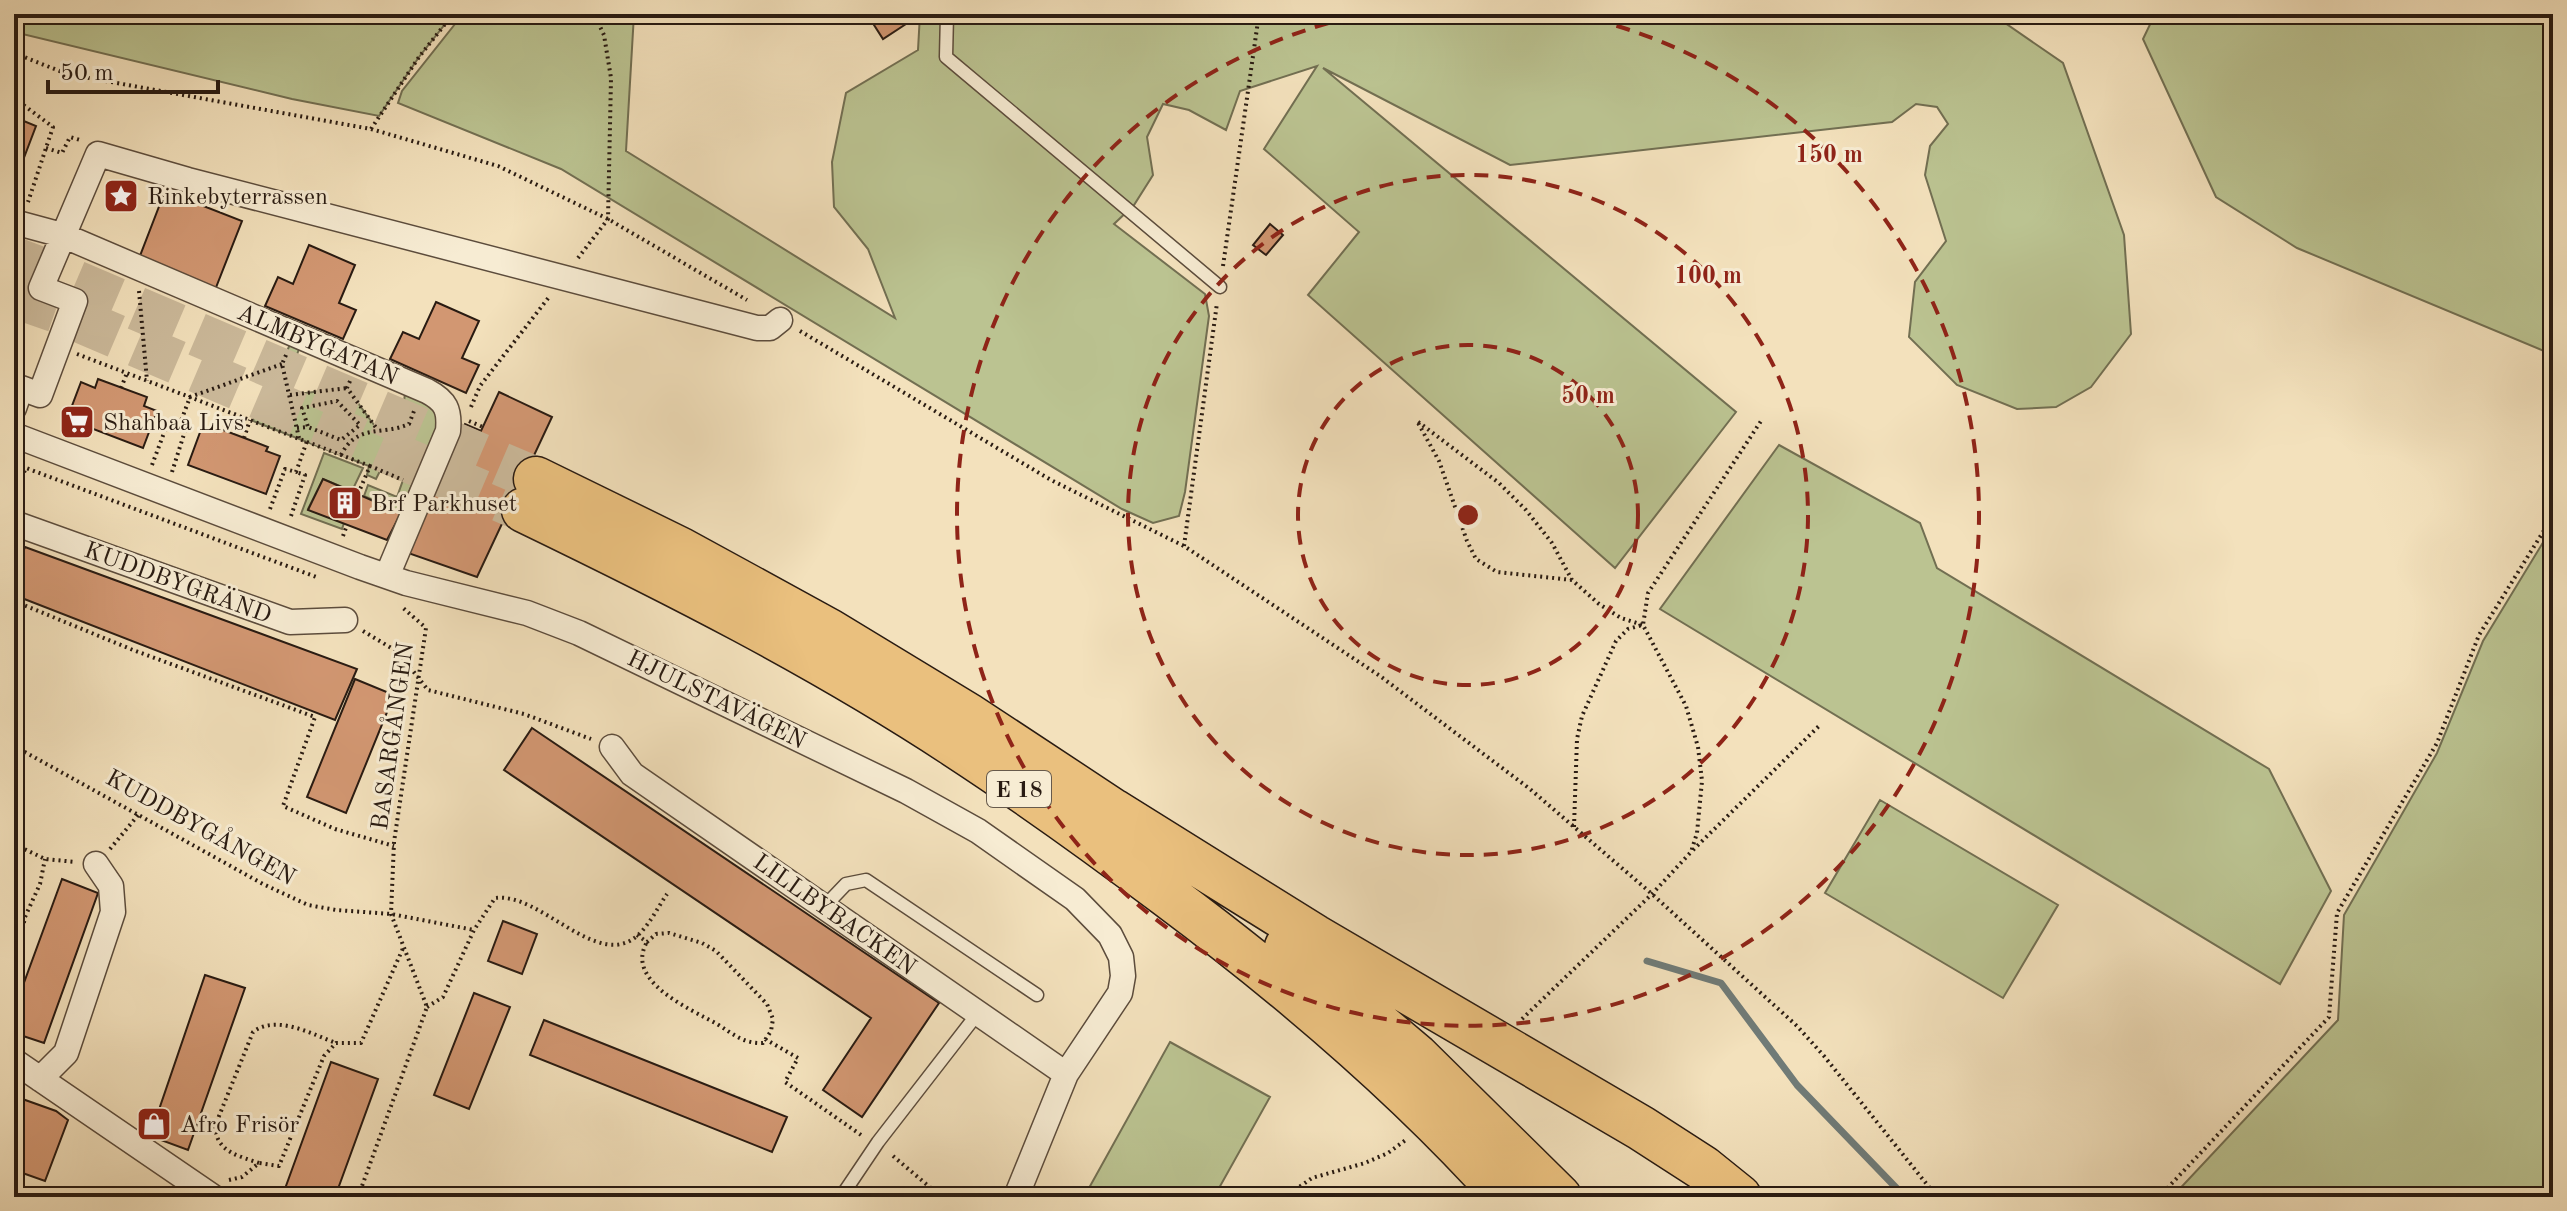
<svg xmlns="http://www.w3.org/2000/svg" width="2567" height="1211" viewBox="0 0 2567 1211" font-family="'Old Standard TT',serif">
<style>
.green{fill:#bbc391;stroke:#726f52;stroke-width:2}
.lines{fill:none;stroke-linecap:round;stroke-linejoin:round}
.stream{stroke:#707b77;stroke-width:7}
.building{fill:#d29772;stroke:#291b12;stroke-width:2}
.highway-tunnel{stroke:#cbb99a;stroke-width:44;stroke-dasharray:44 22;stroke-linecap:butt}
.lane-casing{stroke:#5c4c3c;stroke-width:15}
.street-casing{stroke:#5c4c3c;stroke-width:27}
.highway-casing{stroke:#291b12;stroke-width:47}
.path{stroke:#291b12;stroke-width:4;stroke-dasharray:2 4;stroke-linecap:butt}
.lane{stroke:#f7ecd3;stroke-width:12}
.street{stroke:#f7ecd3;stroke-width:24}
.highway{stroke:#eac07e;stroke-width:44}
.ring{fill:none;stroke:#8f2418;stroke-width:4;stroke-dasharray:14 10}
.labels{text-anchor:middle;stroke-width:6;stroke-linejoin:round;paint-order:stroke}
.shield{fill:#f7ecd3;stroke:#675a4c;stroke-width:2}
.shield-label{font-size:22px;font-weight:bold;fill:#291b12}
.poi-label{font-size:24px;fill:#291b12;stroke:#f7ecd3;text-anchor:start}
.street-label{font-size:24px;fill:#291b12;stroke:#f7ecd3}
.centre{fill:#8f2418;stroke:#f7ecd3;stroke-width:4}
.ring-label{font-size:24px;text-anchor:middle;font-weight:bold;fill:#8f2418;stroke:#f7ecd3;stroke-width:6;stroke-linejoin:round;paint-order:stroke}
</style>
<rect width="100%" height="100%" fill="#f3e1bc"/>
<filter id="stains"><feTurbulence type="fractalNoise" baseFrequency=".0025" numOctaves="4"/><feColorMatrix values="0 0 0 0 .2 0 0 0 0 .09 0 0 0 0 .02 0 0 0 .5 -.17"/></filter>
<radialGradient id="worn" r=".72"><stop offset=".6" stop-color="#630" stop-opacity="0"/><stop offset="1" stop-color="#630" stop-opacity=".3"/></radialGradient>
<path class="green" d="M14,14H453L419,57L379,116L292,99L14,32Z
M463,14H634L626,151L895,318L868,249L834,207L832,162L846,93L918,50L920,14H1992L2063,63L2124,235L2131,334L2091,387L2056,407L2017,409L1957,385L1909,337L1915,282L1946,241L1925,175L1930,146L1948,124L1937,107L1916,104L1892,122L1510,165L1323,68L1736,412L1615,568L1308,295L1359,232L1264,149L1317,66L1240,91L1226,130L1189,110L1163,104L1147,137L1153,175L1134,205L1114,224L1205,294L1209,316L1185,492L1179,516L1153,523L1122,509L561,169L398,103L402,91Z
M2155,14H2553V351H2544L2297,248L2216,197L2143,39Z
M293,337L437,403L440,428L413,482L401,513L364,496L368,485L397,497L403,480L380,471L376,479L367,475L369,466L253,421L255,414L278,420L282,415L271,368L282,364L289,395L347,388L377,429L396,430L409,424L415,409L404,403L405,392L299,349L295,360L285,356Z
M1779,445L1920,523L1937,568L2269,769L2331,891L2280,984L1660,609Z
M324,453L363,468L352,491L323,479L308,509L344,523L342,529L301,514Z
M2553,526V1197H2172L2338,1020L2344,915L2437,753L2483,641Z
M1880,800L2058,905L2003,998L1825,893Z
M1170,1042L1270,1097L1214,1197H1084Z"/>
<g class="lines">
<path class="stream" d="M1647,961L1721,983L1797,1085L1905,1197"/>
</g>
<path class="building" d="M867,14H900L906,24L883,39Z
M14,117L36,126L14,184Z
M165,191L242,221L215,290L138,261Z
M1270,224L1283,235L1266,255L1253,245Z
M309,245L355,265L339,303L356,310L343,339L265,306L278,277L293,284Z
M436,302L479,321L462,358L479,365L466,393L390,359L403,332L419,339Z
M98,379L147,397L144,406L157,411L143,448L67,419L81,382L95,388Z
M499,392L552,417L477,577L408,553L418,524L465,424L481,431Z
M202,427L216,432L218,428L268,447L266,451L280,456L266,494L188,465Z
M323,479L401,513L387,540L308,510Z
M25,547L357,669L335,720L14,595V576Z
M355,679L394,695L346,813L307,797Z
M532,728L939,1003L862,1117L823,1090L871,1018L504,770Z
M62,879L98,893L44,1043L14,1033V1010Z
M503,921L537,934L522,974L488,961Z
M205,975L245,988L188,1150L150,1136Z
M474,993L510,1007L469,1109L434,1095Z
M544,1020L787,1117L772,1152L530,1055Z
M331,1062L378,1079L335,1197H282Z
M14,1096L56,1111L68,1120L45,1181L14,1170Z
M406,1190L425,1197H403Z"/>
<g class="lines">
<path class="highway-tunnel" d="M14,259L68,279L536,479
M14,296L57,311L524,510"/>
<g class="lane-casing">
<path id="lane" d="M947,14L946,57L1220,287
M825,906L846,884L866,880L1037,995
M841,1197L878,1142L978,1013"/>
</g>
<g class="street-casing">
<path id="street" d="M14,222L62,235L427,391C446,401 450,410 448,431L387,576
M14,408L21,388L40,395L75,301L41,288L98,154L188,180L757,328H770L780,320
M14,435L360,567L406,583L527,613L579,633L906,791L978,831L1075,899L1110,935L1121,957L1123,976L1120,993L1066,1074L1016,1197
M14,523L290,622L345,620
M612,747L632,774L1066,1074
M14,1061L213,1197
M40,1079L66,1053L113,912L111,886L96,864"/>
</g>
<g class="highway-casing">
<path id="highway" d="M536,479L681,550L829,631L969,716L1113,811L1315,937L1641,1128L1703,1168L1739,1197
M524,510C671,581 818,655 955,745C1027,792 1098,843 1167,895C1289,986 1405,1084 1506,1197
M1287,947L1416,1056L1559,1197"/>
</g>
<path class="path" d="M14,53L67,74L371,129L498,166L608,219L747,300
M14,98L53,127L28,202
M371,129L419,57L453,14
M46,148L62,153L70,137L80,140
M578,258L608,219L611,78L604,35L594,14
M1223,266L1259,14
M139,291L147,381
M800,331L1051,480L1184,546L1380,676L1530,789L1652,894L1797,1026L1824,1056L1937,1197
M77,354L370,466
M286,355L282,364L299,438
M350,381L347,388L377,429
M121,388L127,373
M290,395L347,388
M471,407L480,386L549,297
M469,421L483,427
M297,428L308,427L302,408L337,401L360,425L341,440L308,427
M244,438L250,420
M341,455C357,423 383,436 409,424L414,411
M152,465L167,425L178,429
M172,472L185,431L178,429L190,397L282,364
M14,494L26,468L319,578
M358,494L370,466L403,480
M270,509L285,469L296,472L307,441
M291,516L305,475L296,472
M343,536L347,525
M1184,546L1217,303
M1572,580L1497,572L1476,559L1467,541L1439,461L1417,421L1499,483L1526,510L1552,543L1572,580L1599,604L1621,618L1643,625
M14,601L133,650L315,717L283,806L335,829L394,846
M363,631L398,652L428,690L524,714L591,739
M14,746L263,884L308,905L336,910L391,914L474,930
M1574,827L1577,739L1582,716L1616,641L1628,629L1642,625
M14,844L45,859L76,862
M110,849L139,814
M1693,850L1819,726
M637,935L647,942L656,934L669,933L702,943L716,951L767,1004L773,1019L771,1031L763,1043C744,1044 733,1034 717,1024C690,1009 624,981 647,942
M14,957L19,948L25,917L40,884L45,859
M427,1007L443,997L474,930L495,898C541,892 598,972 638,935C650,924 658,907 667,894
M1522,1019L1652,894L1691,852L1697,833L1702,781L1698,747L1686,706L1643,625L1648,593L1761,421
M765,1039L798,1058L785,1082L864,1137
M893,1156L932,1189L933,1197
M259,1163C239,1156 216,1152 215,1126L253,1032C276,1014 312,1034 336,1043
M229,1180L242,1177L259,1163L279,1166L324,1056L336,1043H361L404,946
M358,1197L427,1007L391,914L394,842L426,628L402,607
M1285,1197L1312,1178L1365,1163L1388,1153L1407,1139
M2159,1197L2329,1017L2337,913L2437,743L2479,635L2548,524L2553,500"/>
<use href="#lane" class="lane"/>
<use href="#street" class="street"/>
<use href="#highway" class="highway"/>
</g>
<g class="ring">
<circle cx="1468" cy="515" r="170"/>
<circle cx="1468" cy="515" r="340"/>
<path d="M1570 14A511 511 0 1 1 1366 14"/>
</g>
<defs>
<g id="sight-square" transform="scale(1.8)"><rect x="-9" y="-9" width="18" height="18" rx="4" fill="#8f2418" stroke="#f7ecd3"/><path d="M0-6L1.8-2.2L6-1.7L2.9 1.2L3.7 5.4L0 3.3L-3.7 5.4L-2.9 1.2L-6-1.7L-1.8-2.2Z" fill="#fff"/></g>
<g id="supermarket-square" transform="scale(1.8)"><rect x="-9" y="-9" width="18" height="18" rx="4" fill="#8f2418" stroke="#f7ecd3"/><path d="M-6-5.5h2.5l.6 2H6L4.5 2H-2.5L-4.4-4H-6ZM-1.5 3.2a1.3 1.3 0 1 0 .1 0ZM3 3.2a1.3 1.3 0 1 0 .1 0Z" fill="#fff"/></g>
<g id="building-square" transform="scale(1.8)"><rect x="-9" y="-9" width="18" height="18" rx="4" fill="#8f2418" stroke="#f7ecd3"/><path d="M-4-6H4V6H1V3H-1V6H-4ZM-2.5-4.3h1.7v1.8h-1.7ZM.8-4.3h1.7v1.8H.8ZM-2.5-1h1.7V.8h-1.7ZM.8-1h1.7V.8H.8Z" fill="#fff"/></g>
<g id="shop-square" transform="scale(1.8)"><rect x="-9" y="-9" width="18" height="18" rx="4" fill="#8f2418" stroke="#f7ecd3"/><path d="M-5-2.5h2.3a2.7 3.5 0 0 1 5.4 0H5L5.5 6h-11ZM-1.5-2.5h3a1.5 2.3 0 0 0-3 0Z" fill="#fff"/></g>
</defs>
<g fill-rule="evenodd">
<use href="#sight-square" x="121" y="196"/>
<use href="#supermarket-square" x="77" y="422"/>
<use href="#building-square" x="345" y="503"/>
<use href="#shop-square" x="154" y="1124"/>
</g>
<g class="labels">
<rect class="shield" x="987" y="771" width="64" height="36" rx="6"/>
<g class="shield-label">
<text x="1019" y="797">E 18</text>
</g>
<g class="poi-label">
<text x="147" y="204">Rinkebyterrassen</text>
<text x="103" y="430">Shahbaa Livs</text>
<text x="371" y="511">Brf Parkhuset</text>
<text x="180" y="1132">Afro Frisör</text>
</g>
<g class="street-label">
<text transform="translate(318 344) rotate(23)" y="8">ALMBYGATAN</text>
<text transform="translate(178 582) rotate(20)" y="8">KUDDBYGRÄND</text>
<text transform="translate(717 699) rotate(26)" y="8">HJULSTAVÄGEN</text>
<text transform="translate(392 736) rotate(-82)" y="8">BASARGÅNGEN</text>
<text transform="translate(201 827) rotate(29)" y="8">KUDDBYGÅNGEN</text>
<text transform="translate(835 914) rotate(35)" y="8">LILLBYBACKEN</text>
</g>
</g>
<circle cx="1468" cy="515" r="12" class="centre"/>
<g class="ring-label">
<text x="1829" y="162">150 m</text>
<text x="1708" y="283">100 m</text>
<text x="1588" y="403">50 m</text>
</g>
<rect width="2567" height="1211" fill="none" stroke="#f3e1bc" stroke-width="48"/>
<rect x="16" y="16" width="2535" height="1179" fill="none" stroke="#291b12" stroke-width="4"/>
<rect x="24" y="24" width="2519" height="1163" fill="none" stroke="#291b12" stroke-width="2"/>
<path d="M48 80v12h170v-12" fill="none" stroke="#291b12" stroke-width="4"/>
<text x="60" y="80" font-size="24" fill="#291b12" stroke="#f7ecd3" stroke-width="6" paint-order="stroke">50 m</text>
<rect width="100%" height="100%" filter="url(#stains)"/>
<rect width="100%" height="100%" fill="url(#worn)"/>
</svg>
